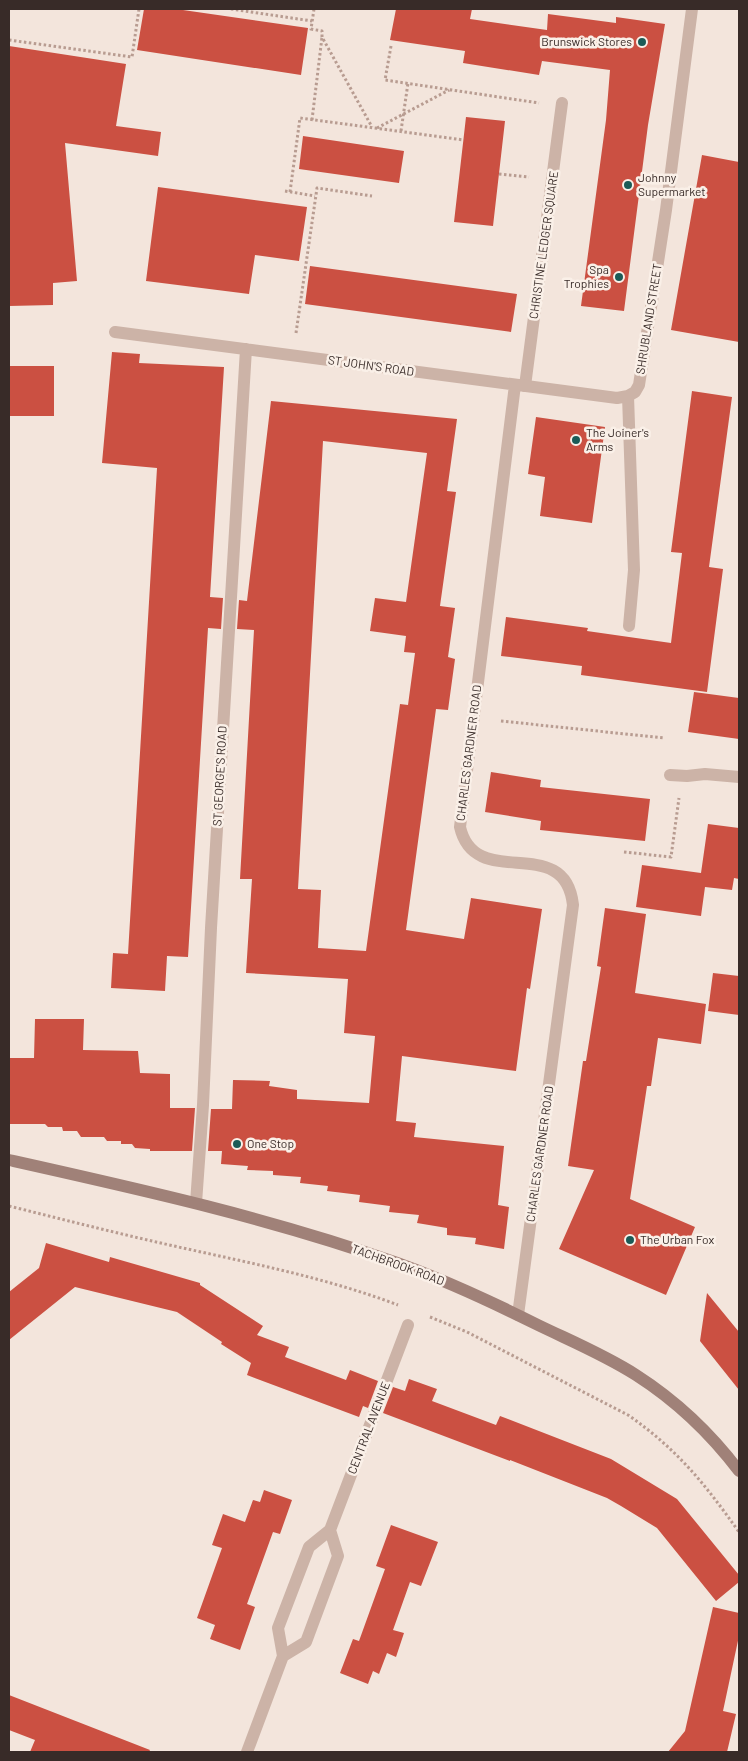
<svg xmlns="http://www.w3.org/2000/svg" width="748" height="1761" viewBox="0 0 748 1761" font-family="Barlow,sans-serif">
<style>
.building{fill:#cb5042;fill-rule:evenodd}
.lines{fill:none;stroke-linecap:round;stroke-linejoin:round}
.path{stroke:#b89c91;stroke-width:3;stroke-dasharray:2.5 2.5;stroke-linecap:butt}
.lane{stroke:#ccb3a7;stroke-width:12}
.street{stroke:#ccb3a7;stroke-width:12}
.secondary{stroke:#a08178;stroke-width:12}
.poi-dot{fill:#1b5b57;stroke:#faf0e8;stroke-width:2}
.labels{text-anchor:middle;stroke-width:5;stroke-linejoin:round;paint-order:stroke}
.poi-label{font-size:12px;fill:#382b28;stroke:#faf0e8;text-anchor:start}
.street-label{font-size:12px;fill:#382b28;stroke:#faf0e8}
</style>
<rect width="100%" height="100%" fill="#f3e5dc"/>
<path class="building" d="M144,9H176L308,28L301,75L137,50Z
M396,9H472L470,19L547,30L548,14L616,23V17L665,24L648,125L624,311L581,306L606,120L610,70L542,61L539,75L463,63L465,51L390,40Z
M9,46L126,64L116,126L161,132L158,156L65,143L77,281L53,283V305L9,306Z
M466,117L505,121L493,226L454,222Z
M303,136L404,151L399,183L299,169Z
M702,155L739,162V342L671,330Z
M158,187L307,207L299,261L255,255L249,294L146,281Z
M310,266L517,294L511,332L305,304Z
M112,352L140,354L139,363L224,367L210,597L223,598L221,629L208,628L188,957L167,956L165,991L111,988L113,953L128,954L157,468L102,463Z
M9,366H54V416H9Z
M692,391L732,397L709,567L723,569L707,692L581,675L582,666L501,656L506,617L588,628L587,631L671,643L682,553L671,552Z
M271,401L457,419L447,491L456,492L440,606L455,608L448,657L455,659L448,710L436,709L406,930L464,939L471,898L542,909L530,989L527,988L516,1071L402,1056L396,1121L416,1123L414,1137L504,1146L498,1205L509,1207L504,1249L475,1244L476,1238L447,1235V1228L417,1223L419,1215L389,1212L390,1206L359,1202L360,1195L327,1191L328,1186L300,1183L301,1177L273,1175V1171L247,1170L248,1166L221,1164L222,1151H208L211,1109H232L233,1080L270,1081L269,1086L297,1090V1099L369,1103L375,1036L344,1033L348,979L246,973L252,879H240L254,630L237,629L239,600L247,601ZM323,441L427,453L406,602L375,598L370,631L406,636L404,652L415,653L408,705L400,704L366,951L318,948L321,890L298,889Z
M536,417L605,427L592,523L540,516L545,477L528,474Z
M694,692L739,698V739L688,732Z
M491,772L541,780L540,787L650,799L645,841L540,830L541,821L485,812Z
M708,824L739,828V879L734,878L732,890L705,887L701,916L636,907L642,865L701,873Z
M605,908L646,914L635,993L706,1004L701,1044L658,1038L651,1086H647L630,1199L695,1227L666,1295L559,1249L594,1170L568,1166L583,1061H586L601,967L597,966Z
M713,973L739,976V1015L708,1011Z
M35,1019H84L83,1050L138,1051L140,1073L170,1074V1108H195L192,1151H150V1149L135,1148L132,1144H121V1141H107L104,1137H81L77,1131H63L62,1127H48L45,1124H9V1058H34Z
M46,1243L109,1262L110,1257L200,1283V1285L263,1326L257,1335L289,1347L285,1357L346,1380L350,1370L378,1381L368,1408L363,1406L359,1417L247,1375L251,1363L221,1344L222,1342L177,1312L75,1287L9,1340V1292L39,1268Z
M707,1293L739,1332V1390L700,1341Z
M409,1379L437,1389L432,1401L496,1425L500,1416L611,1459L677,1499L739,1575V1582L716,1601L657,1528L621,1506L607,1498L510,1460V1461L383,1413L393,1387L405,1391Z
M264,1490L292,1500L280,1534L273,1532L247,1604L255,1607L240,1650L210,1639L215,1625L197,1618L222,1548L212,1545L223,1514L245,1522L253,1500L260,1502Z
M391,1525L438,1542L421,1586L410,1582L393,1630L404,1633L396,1657L387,1653L379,1674L373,1671L368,1684L340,1673L353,1639L359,1641L385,1569L376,1566Z
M713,1607L739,1613V1636L723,1711L736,1714L727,1752H668L685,1731Z
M9,1695L150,1750L149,1752H30L35,1740L9,1730Z"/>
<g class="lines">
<path class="path" d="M231,9L312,21
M314,9L311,29L322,31V37L372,127
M9,40L132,57L139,9
M391,46L385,80L539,103
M312,120L322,37
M377,128L449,90
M401,131L408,83
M499,174L529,177
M285,191L315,196
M290,192L300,118L464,140
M296,333L317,188L372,196
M501,721L664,738
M624,852L671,857L679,798
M9,1206C57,1218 104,1230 152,1241C234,1260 319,1275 398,1305
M430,1317L467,1332L628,1415C677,1449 705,1484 739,1532"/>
<path class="lane" d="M525,386L562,103
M670,775L687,776L705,774L739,777"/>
<path class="street" d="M115,332L617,398L628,396
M515,385L460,827C475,893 565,831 573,905L518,1315
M629,626L634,570L628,396L635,392L639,385L666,210L692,9
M196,1203L203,1105L211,928L246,349
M283,1656L306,1642L338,1556L330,1530
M247,1752L283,1656L278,1628L309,1547L330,1530L408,1325"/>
<path class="secondary" d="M9,1160C139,1189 270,1218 397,1263C445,1280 492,1302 538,1325C571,1341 605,1355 636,1375C675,1400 711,1434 739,1471"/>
</g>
<g class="poi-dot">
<circle cx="642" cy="42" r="5"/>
<circle cx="628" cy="185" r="5"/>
<circle cx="619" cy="277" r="5"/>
<circle cx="576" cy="440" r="5"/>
<circle cx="237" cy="1144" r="5"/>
<circle cx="630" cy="1240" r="5"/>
</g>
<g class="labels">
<g class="poi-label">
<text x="632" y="46" text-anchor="end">Brunswick Stores</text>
<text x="638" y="182">Johnny<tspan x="638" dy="14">Supermarket</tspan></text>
<text x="609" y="274" text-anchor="end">Spa<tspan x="609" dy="14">Trophies</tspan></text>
<text x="586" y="437">The Joiner's<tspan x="586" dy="14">Arms</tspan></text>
<text x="247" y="1148">One Stop</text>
<text x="640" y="1244">The Urban Fox</text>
</g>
<g class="street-label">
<text transform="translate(544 245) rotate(-82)" y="4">CHRISTINE LEDGER SQUARE</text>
<text transform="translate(649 319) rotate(-81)" y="4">SHRUBLAND STREET</text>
<text transform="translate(371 366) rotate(8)" y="4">ST JOHN'S ROAD</text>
<text transform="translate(469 753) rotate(-83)" y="4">CHARLES GARDNER ROAD</text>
<text transform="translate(220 776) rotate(-87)" y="4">ST GEORGE'S ROAD</text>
<text transform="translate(540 1154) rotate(-82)" y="4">CHARLES GARDNER ROAD</text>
<text transform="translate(398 1265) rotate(20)" y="4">TACHBROOK ROAD</text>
<text transform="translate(369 1428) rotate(-69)" y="4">CENTRAL AVENUE</text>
</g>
</g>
<rect width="748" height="1761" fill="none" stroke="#382b28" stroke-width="20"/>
</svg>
